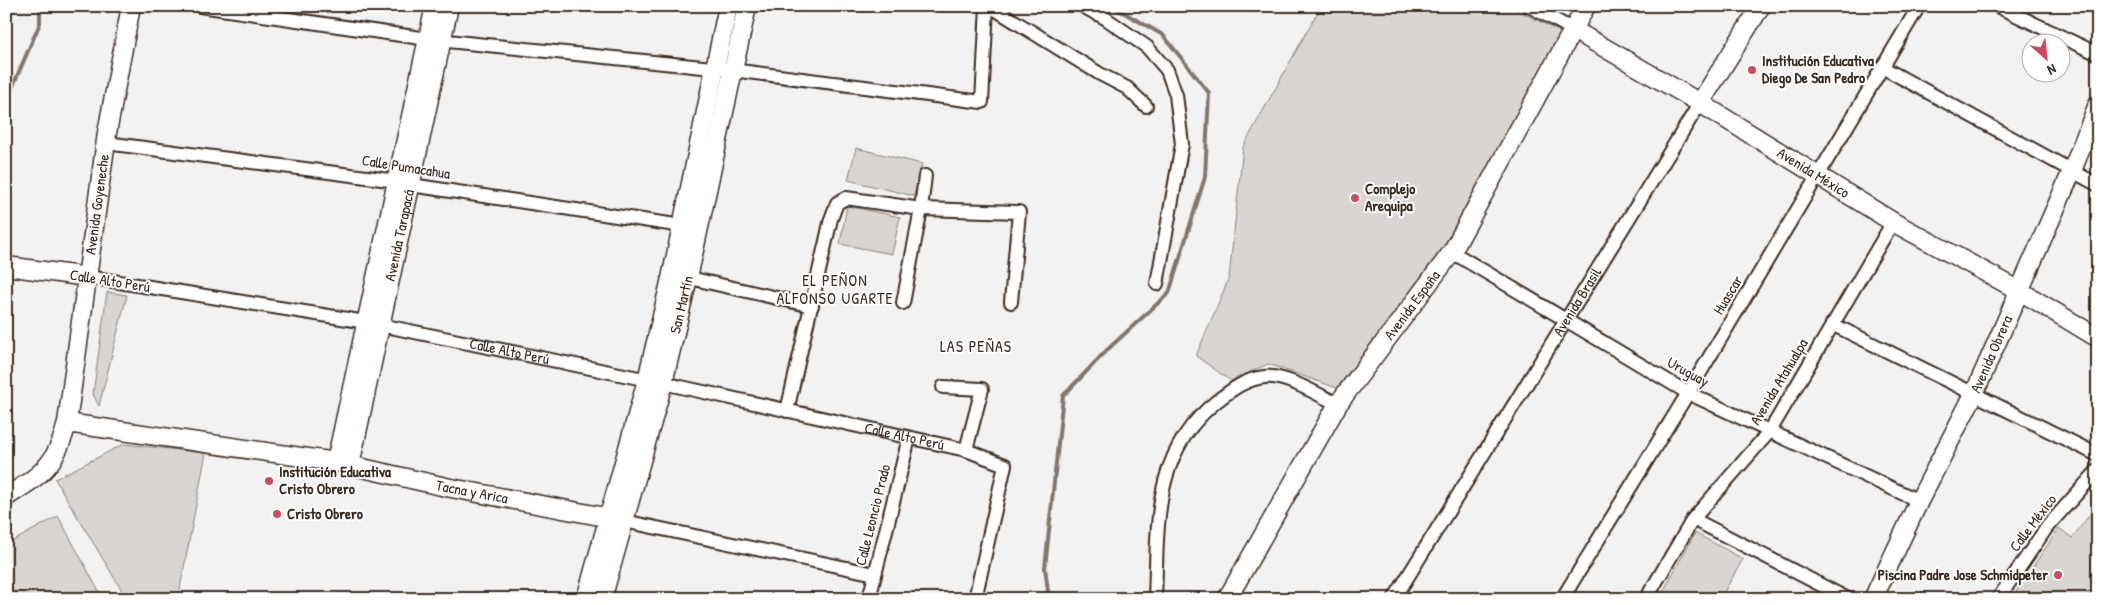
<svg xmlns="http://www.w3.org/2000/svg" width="2104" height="605" viewBox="0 0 2104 605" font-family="'Patrick Hand',sans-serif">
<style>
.green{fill:#d8d5d2;stroke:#8a8078}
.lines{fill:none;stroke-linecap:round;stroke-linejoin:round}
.stream{stroke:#827770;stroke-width:4}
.street-casing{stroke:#3b2a1e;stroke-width:16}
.secondary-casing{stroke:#3b2a1e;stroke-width:21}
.street{stroke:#fff;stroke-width:12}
.secondary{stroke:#fff;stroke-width:18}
.poi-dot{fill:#d1495b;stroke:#fff;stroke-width:2}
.labels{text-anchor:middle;stroke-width:4;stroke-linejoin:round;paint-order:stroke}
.poi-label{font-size:15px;font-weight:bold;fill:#3b2a1e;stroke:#fff;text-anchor:start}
.street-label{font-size:15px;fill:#3b2a1e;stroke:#fff}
.neighbourhood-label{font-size:16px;letter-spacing:1px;fill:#3b2a1e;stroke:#fff}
</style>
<rect width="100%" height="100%" fill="#f3f2f2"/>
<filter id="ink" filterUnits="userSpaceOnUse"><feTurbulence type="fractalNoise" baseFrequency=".02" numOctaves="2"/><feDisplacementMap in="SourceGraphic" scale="10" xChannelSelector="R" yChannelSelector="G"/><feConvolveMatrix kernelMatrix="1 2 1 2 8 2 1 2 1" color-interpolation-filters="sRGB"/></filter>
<g filter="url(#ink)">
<path class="green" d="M1321,6H1509L1564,34L1444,249L1337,388L1268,364L1231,381L1196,356L1229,278L1243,147Z
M856,148L922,164L914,196L848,180Z
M847,206L900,217L892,254L840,244Z
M107,292L127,295L99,406L93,394Z
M124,444L206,453L178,599H127L55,479Z
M2098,504V599H2011L2059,528L2072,538Z
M58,516L103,599H6V545Z
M1695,533L1743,559L1720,599H1659Z"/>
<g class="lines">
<path class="stream" d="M6,102L40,23V6
M6,209V219
M1049,599L1045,568L1063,396L1107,350L1169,293L1205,177L1209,93L1163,35L1112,6"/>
<g class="street-casing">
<g id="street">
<path d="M200,6L428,39L732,70L982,102L987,6"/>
<path d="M990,6L1100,74L1127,88L1146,106"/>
<path d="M1082,6L1105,18L1147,47L1167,70L1176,95L1182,144L1157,284"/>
<path d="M1529,6L1572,29"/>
<path d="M1997,6L2098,54"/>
<path d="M1882,67L2098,185"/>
<path d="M106,143L397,181L411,185L689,227"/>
<path d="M1452,252L1688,393L1919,501"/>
<path d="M681,276L812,306"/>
<path id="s1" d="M88,277L366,322L663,383L966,450L1005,465L975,599"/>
<path d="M903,303L921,209L925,176"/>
<path d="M1832,324L2098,455"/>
<path d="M943,387L982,389L966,450"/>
<path d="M787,411L831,219L837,203L846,198L921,209L1019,212L1011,302"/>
<path d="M1693,519L1848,599"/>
<path d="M624,521L875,574"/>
<path d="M869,599L909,438"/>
<path d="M1155,599C1158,524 1152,452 1217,401C1231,390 1246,379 1264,377C1285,374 1318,395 1338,404"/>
<path id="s2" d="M1394,599L1700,103"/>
<path d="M1562,599L1688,393L1919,6"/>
<path d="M1646,599L1693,519L1770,431L1893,222"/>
<path d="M1998,599L2047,527L2098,470"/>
</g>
</g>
<g class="secondary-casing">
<g id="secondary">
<path id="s3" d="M1572,29L1700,103L1893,222L2020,291L2098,338"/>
<path d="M1700,103L1761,6"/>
<path d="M6,266L88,277"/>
<path id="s4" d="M67,423L336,462L446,487L621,520"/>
<path d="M336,462L435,6"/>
<path id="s5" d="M350,465L449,6"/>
<path id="s6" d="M6,497C42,474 56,466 67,423L107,133L131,6"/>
<path d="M586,599L647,380L672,274L728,6"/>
<path id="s7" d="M602,599L663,383L688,278L747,6"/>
<path id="s8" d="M1227,599L1338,404L1452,252L1586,6"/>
<path id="s9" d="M1873,599L1919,501L1974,394L2072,171L2098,104"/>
</g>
</g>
<use href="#street" class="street"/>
<use href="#secondary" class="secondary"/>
</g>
</g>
<g class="poi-dot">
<circle cx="1752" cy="70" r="5"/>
<circle cx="1355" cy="198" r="5"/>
<circle cx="269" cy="481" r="5"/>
<circle cx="277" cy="514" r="5"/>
<circle cx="2058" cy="575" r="5"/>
</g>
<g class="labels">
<g class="poi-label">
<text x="1762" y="66">Institución Educativa<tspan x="1762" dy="17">Diego De San Pedro</tspan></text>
<text x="1365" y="194">Complejo<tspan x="1365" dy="17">Arequipa</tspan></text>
<text x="279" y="477">Institución Educativa<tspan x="279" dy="17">Cristo Obrero</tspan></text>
<text x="287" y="519">Cristo Obrero</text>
<text x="2048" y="580" text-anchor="end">Piscina Padre Jose Schmidpeter</text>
</g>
<g class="street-label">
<text transform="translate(406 167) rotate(9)" y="5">Calle Pumacahua</text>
<text dy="5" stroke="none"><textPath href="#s3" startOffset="281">Avenida México</textPath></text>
<text dy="5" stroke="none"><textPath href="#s6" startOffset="320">Avenida Goyeneche</textPath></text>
<text dy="5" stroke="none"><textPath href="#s5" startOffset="235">Avenida Tarapacá</textPath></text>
<text transform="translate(110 281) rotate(9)" y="5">Calle Alto Perú</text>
<text transform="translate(1728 295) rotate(-59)" y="5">Huascar</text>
<text dy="5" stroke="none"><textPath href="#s2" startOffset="349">Avenida Brasil</textPath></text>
<text dy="5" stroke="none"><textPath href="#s7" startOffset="305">San Martín</textPath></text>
<text dy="5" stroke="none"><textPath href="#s8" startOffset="348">Avenida España</textPath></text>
<text dy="5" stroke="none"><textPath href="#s1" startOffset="428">Calle Alto Perú</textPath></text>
<text dy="5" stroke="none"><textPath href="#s9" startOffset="272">Avenida Obrera</textPath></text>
<text transform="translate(1688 372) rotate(29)" y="5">Uruguay</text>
<text transform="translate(1779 382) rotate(-59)" y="5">Avenida Atahualpa</text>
<text dy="5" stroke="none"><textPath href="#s1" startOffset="832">Calle Alto Perú</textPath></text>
<text dy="5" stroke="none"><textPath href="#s4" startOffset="411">Tacna y Arica</textPath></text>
<text transform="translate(873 515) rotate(-76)" y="5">Calle Leoncio Prado</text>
<text transform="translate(2033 523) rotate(-53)" y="5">Calle México</text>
</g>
<g class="neighbourhood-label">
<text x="835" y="286">EL PEÑON<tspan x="835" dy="18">ALFONSO UGARTE</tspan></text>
<text x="976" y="352">LAS PEÑAS</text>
</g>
</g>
<rect width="2104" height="605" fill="none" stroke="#fff" stroke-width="25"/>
<rect x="12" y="12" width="2079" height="580" fill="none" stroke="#3b2a1e" stroke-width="2" filter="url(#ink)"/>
<g transform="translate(2046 58) rotate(153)"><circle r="24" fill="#ffffff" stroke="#b1aaa5"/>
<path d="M0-4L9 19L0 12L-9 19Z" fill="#d1495b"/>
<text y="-8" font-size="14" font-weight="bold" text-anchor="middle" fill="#3b2a1e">N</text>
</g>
</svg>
